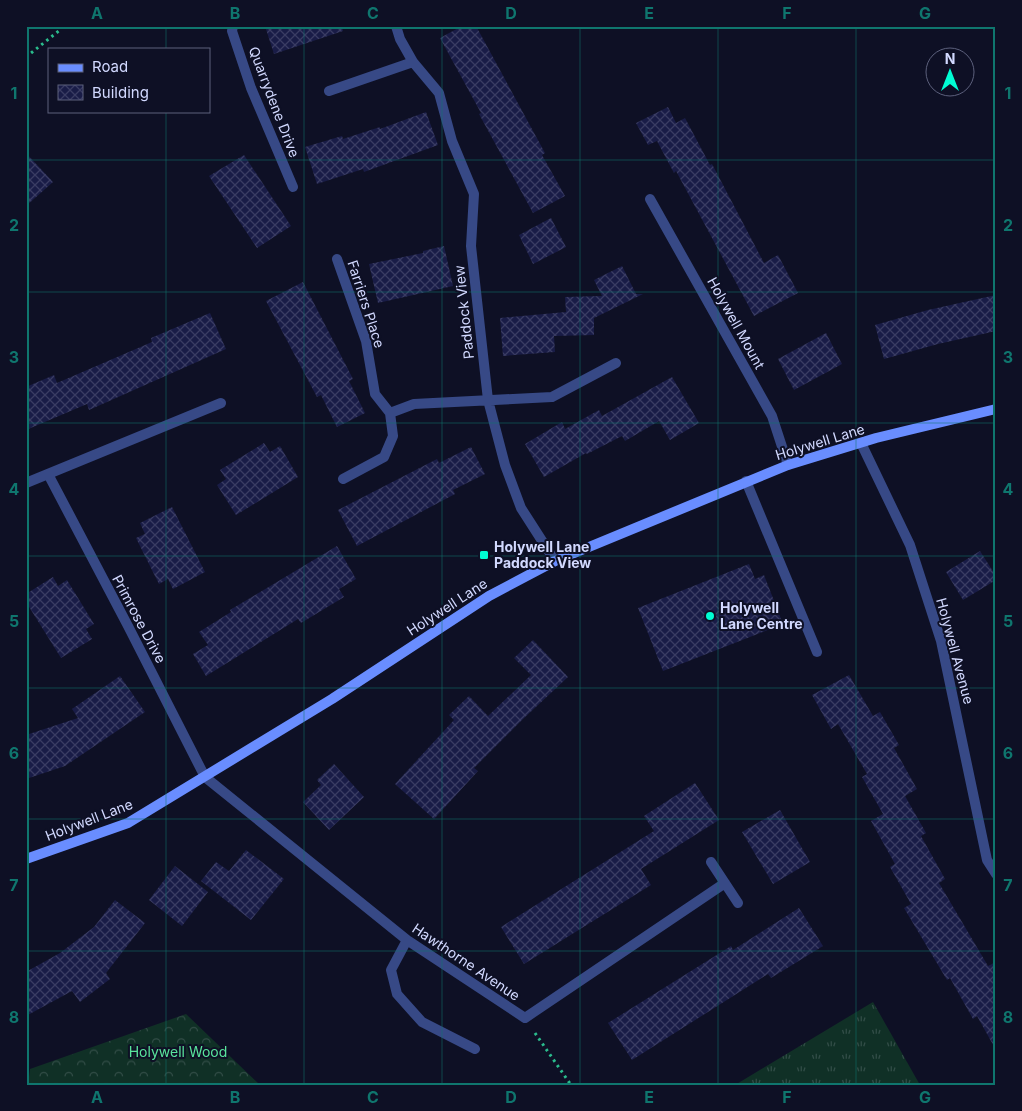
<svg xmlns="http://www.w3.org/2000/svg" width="1022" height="1111" viewBox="0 0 1022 1111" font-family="Inter,sans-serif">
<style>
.grass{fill:url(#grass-tufts)}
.forest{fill:url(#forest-crowns)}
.building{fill:url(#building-cross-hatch)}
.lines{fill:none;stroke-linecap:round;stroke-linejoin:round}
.path{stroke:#2abb8c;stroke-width:3;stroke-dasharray:2.5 4;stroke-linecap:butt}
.service{stroke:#374986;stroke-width:10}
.minor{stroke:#374986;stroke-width:10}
.secondary{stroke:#698dff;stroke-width:10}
.grid{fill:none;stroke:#0f766e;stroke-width:1;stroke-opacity:0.55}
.poi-dot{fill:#00fdd3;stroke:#0e1025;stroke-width:2}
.labels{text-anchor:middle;stroke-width:4;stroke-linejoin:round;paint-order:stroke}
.street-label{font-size:14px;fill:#d2d9ff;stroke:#0e1025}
.poi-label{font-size:14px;font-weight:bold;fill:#d2d9ff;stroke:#0e1025;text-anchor:start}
.park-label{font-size:14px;fill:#59e49c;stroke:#0e1025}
.neatline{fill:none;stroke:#0f766e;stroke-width:2}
.grid-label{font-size:16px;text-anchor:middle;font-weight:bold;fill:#0f766e}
</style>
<defs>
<pattern id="grass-tufts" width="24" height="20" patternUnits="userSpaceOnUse" patternTransform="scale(1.25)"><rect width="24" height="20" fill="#103026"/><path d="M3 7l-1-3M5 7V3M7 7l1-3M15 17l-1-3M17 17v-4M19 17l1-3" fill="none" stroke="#324d47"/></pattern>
<pattern id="forest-crowns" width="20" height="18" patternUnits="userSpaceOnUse" patternTransform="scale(1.25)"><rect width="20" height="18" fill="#103026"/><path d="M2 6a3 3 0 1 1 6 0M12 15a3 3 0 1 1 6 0" fill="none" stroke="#324d47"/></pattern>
<pattern id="building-cross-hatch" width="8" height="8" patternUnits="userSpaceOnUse" patternTransform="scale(1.25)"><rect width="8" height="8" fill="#191c47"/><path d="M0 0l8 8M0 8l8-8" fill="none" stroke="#3a3c63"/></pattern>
</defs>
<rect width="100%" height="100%" fill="#0e1025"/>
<path class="grass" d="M873,1002L920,1085H735Z"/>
<path class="forest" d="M186,1014L260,1085H28L30,1069Z"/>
<path class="building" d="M265,26H342L343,31L274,54Z
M462,26H476L545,153L542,155L565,196L533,213L479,114L481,113L440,38Z
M668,107L676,123L685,118L710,165L712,164L764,263L778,255L798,293L754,316L676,171L674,173L657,141L648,145L636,123Z
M426,112L438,145L364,172L363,169L317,184L305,147L342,136L343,139L380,127V129Z
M26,153L53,182L26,206Z
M244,155L291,226L257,248L209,176Z
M551,218L566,247L533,264L519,235Z
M444,246L453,286L378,303L369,264L423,253V251Z
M622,266L636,294H643L594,318V335L554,336L555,352L503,356L500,318L566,312L565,297L602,296L594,280Z
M303,282L353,379L349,381L365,413L337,427L321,395L317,397L266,301Z
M996,295V331L938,344L884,359L875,325L928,310Z
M210,313L226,349L89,410L87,404L26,430V387L54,375L57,383L152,342L151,338Z
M826,333L842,364L794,390L778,359Z
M672,377L699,423L670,440L659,421L625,441L622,436L587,454L586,453L544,477L525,444L562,422L565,429L599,410L602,416Z
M264,443L270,452L280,446L298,477L236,515L217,485L226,479L220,470Z
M471,447L485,474L453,490L455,494L357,546L338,510L437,459L439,463Z
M172,507L205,572L173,589L168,579L159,584L136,538L145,534L140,523Z
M337,546L356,579L339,589L344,597L301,623L298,619L206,676L193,654L208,645L199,632L231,612L230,610Z
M980,551L996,576V580L963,600L946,572Z
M749,564L755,579L764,575L783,624L663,671L638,608Z
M53,577L58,586L67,580L94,624L86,629L92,639L61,658L26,602V594Z
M533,640L568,677L522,720L474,768L478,771L434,819L395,784L454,720L449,715L469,696L488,716L531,675L514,658Z
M849,675L873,716L880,712L899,745L894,748L917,789L905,796L926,833L921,836L945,879L939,883L988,966L996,962V1050L977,1016L973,1019L950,978L947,980L904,908L911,904L890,867L895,864L871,821L883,814L862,777L867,774L838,724L831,729L812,695Z
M120,676L145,712L65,766L26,779V735L78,718L72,709Z
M334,764L364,797L329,830L303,802L321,785L317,780Z
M695,783L719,820L641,869L651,885L524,964L501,927L654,831L644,816Z
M780,810L810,862L773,884L742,832Z
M246,850L284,879L251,920L201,881L216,862L229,871Z
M175,866L208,892L182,926L149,900Z
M115,900L145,923L106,973L110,979L80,1002L72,991L26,1016V972L60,953L94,927Z
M799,908L823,946L771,978L768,974L632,1060L608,1023L731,946L733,950Z"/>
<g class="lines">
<path class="path" d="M26,57L60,30L61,26
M535,1033L571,1085"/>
<path class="service" d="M746,481L817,652"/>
<path class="minor" d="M233,26L232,31L251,88L293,187
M396,26L400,39L413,62L439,93L452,141L474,194L471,246L488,400L505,465L521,508L555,561
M329,91L413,62
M650,199L772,416L788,465
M337,259L366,341L375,394L390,413L414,404L552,397L616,363
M861,443L910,545L941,641L987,860L996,874
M48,474L128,626L205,777L407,940L525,1018L725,883
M343,479L384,457L393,436L390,413
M26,483L221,403
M711,862L738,903
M407,940L391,970L397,994L422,1022L475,1049"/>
<path class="secondary" d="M26,859L128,823L332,699L489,596L555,561L788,465L876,438L996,409"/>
</g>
<path class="grid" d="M166,26V49M304,26V1085M442,26V1085M580,26V1085M718,26V1085M856,26V1085M166,111V1085M26,160H996M26,292H996M26,423H996M26,556H996M26,688H996M26,819H996M26,951H996"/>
<g class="poi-dot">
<rect x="479" y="550" width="10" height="10" rx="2.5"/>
<circle cx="710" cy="616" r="5"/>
</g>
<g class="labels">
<g class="street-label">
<text transform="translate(274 102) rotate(69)" y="5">Quarrydene Drive</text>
<text transform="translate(366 304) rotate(72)" y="5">Farriers Place</text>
<text transform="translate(464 312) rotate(-96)" y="5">Paddock View</text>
<text transform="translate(736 323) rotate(61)" y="5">Holywell Mount</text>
<text transform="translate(820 442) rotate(-17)" y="5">Holywell Lane</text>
<text transform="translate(447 607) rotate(-33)" y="5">Holywell Lane</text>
<text transform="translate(139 619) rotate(62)" y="5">Primrose Drive</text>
<text transform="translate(955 651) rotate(75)" y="5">Holywell Avenue</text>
<text transform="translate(89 820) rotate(-21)" y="5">Holywell Lane</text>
<text transform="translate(466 962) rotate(34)" y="5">Hawthorne Avenue</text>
</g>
<g class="poi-label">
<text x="494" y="552">Holywell Lane<tspan x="494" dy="16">Paddock View</tspan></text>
<text x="720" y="613">Holywell<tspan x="720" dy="16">Lane Centre</tspan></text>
</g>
<g class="park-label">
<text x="178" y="1057">Holywell Wood</text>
</g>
</g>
<rect width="1022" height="1111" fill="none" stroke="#0e1025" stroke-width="55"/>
<rect x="48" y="48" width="162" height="65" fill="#0e1025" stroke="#5c607c"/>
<rect x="58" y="64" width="25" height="8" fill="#698dff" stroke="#5c607c"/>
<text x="92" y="72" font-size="15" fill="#d2d9ff">Road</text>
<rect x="58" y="85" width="25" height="15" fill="url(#building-cross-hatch)" stroke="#5c607c"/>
<text x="92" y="98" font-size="15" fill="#d2d9ff">Building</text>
<g transform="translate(950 72)"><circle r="24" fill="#0e1025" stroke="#5c607c"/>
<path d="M0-4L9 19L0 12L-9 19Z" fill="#00fdd3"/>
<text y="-8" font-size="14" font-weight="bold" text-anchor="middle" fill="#d2d9ff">N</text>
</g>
<rect x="28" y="28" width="966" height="1056" class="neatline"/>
<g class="grid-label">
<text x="97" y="19">A</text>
<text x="235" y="19">B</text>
<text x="373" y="19">C</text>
<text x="511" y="19">D</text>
<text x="649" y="19">E</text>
<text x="787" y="19">F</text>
<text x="925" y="19">G</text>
<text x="14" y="99">1</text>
<text x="1008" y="99">1</text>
<text x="14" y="231">2</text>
<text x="1008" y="231">2</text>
<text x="14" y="363">3</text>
<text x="1008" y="363">3</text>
<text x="14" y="495">4</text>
<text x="1008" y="495">4</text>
<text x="14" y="627">5</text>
<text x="1008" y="627">5</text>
<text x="14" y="759">6</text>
<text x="1008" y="759">6</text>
<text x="14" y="891">7</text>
<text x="1008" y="891">7</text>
<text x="14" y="1023">8</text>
<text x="1008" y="1023">8</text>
<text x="97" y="1103">A</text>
<text x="235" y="1103">B</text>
<text x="373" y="1103">C</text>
<text x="511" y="1103">D</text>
<text x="649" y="1103">E</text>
<text x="787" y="1103">F</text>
<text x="925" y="1103">G</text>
</g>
</svg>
